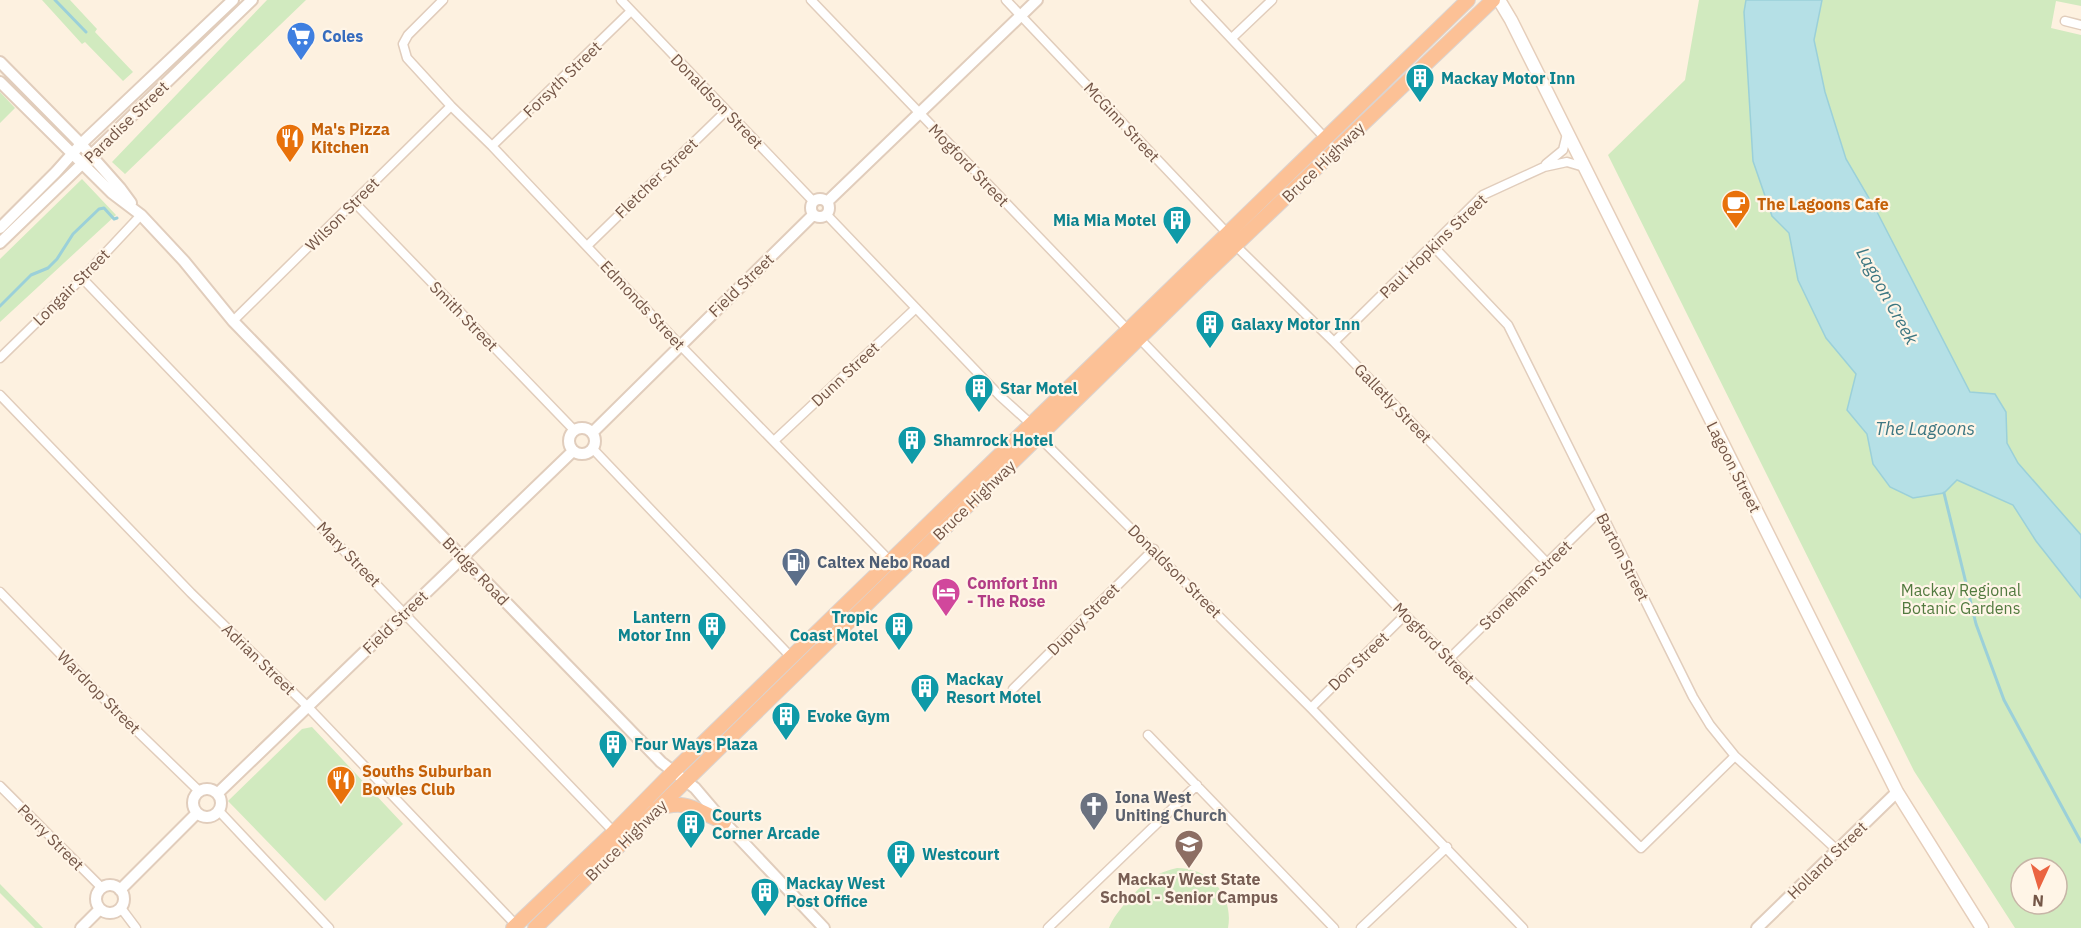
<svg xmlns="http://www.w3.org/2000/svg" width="2081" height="928" viewBox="0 0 2081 928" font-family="'IBM Plex Sans',sans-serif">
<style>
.green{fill:#d1eabf;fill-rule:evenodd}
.water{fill:#b5e0e6;stroke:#9bd0d9;stroke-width:1.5}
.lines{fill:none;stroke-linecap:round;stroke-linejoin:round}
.stream{stroke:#9bd0d9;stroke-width:3}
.minor-casing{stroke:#e1cdbc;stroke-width:11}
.tertiary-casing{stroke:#e1cdbc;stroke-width:14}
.secondary-casing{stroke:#e6ceba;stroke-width:15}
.trunk-casing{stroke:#dbd3cf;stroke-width:16}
.minor{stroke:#fff;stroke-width:8}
.tertiary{stroke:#fff;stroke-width:10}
.secondary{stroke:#fff;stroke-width:12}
.trunk{stroke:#fcc196;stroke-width:14}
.labels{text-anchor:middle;stroke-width:4.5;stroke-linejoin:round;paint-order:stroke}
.shop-label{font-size:16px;font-weight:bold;fill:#366cbe;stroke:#fff5e7;text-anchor:start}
.culture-label{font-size:16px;font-weight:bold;fill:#0d838f;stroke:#fff5e7;text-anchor:start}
.street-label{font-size:16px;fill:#745647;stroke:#fff5e7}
.food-label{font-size:16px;font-weight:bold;fill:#c56008;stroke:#fff5e7;text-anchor:start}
.service-label{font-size:16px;font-weight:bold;fill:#4e5e75;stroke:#fff5e7;text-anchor:start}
.hotel-label{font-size:16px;font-weight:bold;fill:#b23c85;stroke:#fff5e7;text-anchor:start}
.park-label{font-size:16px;fill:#527a3f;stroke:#fff5e7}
.worship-label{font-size:16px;font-weight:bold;fill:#5b616d;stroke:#fff5e7;text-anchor:start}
.education-label{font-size:16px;font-weight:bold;fill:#785e54;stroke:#fff5e7}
.water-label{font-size:18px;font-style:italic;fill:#3d7782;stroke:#fff5e7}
</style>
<rect width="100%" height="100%" fill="#fdf1e0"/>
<path class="green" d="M42,0H70L97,29L95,32L133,72L123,81L85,42L82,44Z
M267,0H306L125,174L112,162Z
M1699,0H2081V6L2056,1L2051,28L2081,35V928H2015L1914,771L1608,155L1685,80ZM2021,868H2057V904H2021Z
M0,92L15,108L0,123Z
M82,179L116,215L0,322V259Z
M312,727L403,824L325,901L228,801L302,729Z
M1177,868C1210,868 1234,895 1228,928H1109C1115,912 1139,886 1154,877C1161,872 1169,870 1177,868Z
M0,884L43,928H35L0,893Z"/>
<path class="water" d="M1746,0H1822L1814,40L1825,92L1846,159L1876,210L1970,392L1995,394L2006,412L2007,443L2018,463L2081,535V598L2036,541L2013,505L1957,480L1944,493L1913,498L1890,487L1873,464L1867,434L1847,410L1856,374L1826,338L1798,280L1789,233L1772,216L1753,161L1744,12Z"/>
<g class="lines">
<path class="stream" d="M55,0L86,32
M0,306L31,275L48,268L57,259L73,234L99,209L104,208L114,219L117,218
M1944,493L1976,624L2004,700L2081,842"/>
<g class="minor-casing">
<path id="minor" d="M443,0L408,35L403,44L407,58L451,106L492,146L680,345L890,561
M621,0L813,201
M811,0L1128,330
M1006,0L1227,233L1236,246L1334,342L1547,563
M1195,0L1325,138
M2065,21L2081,25
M1232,38L1272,0
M492,146L631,11
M1546,164L1563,150L1567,134
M354,202L574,430
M827,215L1000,396L1031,424L1039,437L1311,708L1523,928
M587,246L726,111
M1433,246L1508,325L1693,697L1710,725L1735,756L1837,850
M82,278L614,832
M233,321L451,106
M1140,339L1405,615L1641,848L1735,756
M1334,342L1483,195L1544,167L1567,162L1584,167
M0,358L82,278L141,215
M0,395L191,593L307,706L516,925
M775,440L916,308
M593,449L791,657
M0,592L109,704L199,791
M1449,659L1600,511
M1013,689L1154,549
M1311,708L1405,615
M1148,735L1334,928
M0,786L102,888
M219,811L329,928
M121,908L136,928
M1048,928L1197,785
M1361,928L1447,847"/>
</g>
<g class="tertiary-casing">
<path id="tertiary" d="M0,62L81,144L120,188L131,203
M0,82L112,193L141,215L184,261L233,321L661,762L695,788L724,822L824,928
M811 208a9 9 0 1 1 18 0a9 9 0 1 1-18 0Z
M827,202L1037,0
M0,228L56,172L81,144L233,0
M0,243L252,0
M569 441a13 13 0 1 1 26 0a13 13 0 1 1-26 0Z
M593,432L813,215
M193 803a14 14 0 1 1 28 0a14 14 0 1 1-28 0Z
M218,793L573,451
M96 899a14 14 0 1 1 28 0a14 14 0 1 1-28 0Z
M120,890L197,813
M81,928L100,909
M1757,928L1897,792"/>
</g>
<g class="secondary-casing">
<path id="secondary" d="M1499,0L1511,20L1897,792L1982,928"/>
</g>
<g class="trunk-casing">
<path id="trunk" d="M656,809C689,798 695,811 724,822
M513,928L614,832L673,772L1468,0
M535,928L1204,275L1493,0"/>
</g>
<use href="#minor" class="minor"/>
<use href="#tertiary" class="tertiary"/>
<use href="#secondary" class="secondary"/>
<use href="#trunk" class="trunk"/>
</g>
<defs>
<g id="supermarket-pin" transform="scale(1.5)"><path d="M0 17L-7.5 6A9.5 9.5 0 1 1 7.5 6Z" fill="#3f7fe0" stroke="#fff5e7"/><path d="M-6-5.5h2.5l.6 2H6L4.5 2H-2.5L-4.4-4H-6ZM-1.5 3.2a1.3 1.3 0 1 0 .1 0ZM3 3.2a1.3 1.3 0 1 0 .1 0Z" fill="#fff"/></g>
<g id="building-pin" transform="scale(1.5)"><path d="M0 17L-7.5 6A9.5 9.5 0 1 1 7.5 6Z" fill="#0f9aa8" stroke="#fff5e7"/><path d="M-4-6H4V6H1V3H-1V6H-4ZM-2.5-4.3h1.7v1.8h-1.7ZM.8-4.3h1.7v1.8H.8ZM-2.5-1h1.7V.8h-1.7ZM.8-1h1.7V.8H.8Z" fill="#fff"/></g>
<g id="restaurant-pin" transform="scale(1.5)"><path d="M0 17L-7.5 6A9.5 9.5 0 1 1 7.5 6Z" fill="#e8710a" stroke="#fff5e7"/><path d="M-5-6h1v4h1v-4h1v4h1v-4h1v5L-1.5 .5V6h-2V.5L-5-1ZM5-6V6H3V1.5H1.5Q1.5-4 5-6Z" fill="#fff"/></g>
<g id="cafe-pin" transform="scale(1.5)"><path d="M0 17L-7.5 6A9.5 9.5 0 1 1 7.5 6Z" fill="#e8710a" stroke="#fff5e7"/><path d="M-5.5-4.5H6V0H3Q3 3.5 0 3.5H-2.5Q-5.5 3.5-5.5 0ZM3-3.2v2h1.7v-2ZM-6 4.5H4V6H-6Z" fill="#fff"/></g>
<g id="fuel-pin" transform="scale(1.5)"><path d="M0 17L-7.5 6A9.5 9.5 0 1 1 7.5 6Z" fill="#5c6f8a" stroke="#fff5e7"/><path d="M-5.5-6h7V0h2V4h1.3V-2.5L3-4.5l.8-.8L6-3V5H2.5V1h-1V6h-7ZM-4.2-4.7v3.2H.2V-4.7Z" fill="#fff"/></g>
<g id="hotel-pin" transform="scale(1.5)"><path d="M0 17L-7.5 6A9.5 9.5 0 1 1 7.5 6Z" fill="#d1479c" stroke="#fff5e7"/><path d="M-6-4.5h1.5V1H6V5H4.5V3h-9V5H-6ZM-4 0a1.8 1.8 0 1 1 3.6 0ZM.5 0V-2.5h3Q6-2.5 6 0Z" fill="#fff"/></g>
<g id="church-pin" transform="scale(1.5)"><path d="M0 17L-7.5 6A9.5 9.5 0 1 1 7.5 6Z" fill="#6b7280" stroke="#fff5e7"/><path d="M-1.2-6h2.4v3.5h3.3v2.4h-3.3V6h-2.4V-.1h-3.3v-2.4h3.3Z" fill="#fff"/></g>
<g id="school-pin" transform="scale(1.5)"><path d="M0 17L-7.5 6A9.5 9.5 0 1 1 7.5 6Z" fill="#8d6e63" stroke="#fff5e7"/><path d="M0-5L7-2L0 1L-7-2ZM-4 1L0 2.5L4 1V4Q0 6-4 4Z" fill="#fff"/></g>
</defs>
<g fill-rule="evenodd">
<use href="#supermarket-pin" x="301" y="36"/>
<use href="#building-pin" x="1420" y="78"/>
<use href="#restaurant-pin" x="290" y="138"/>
<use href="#cafe-pin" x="1736" y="204"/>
<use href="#building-pin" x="1177" y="220"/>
<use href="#building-pin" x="1210" y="324"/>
<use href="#building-pin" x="979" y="388"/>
<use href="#building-pin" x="912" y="440"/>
<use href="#fuel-pin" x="796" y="562"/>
<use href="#hotel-pin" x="946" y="592"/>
<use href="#building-pin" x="712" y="626"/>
<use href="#building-pin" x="899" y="626"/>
<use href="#building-pin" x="925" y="688"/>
<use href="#building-pin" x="786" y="716"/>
<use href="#building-pin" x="613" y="744"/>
<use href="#restaurant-pin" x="341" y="780"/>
<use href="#church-pin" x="1094" y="806"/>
<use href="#building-pin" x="691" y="824"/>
<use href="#school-pin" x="1189" y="844"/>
<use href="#building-pin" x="901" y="854"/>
<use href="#building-pin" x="765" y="892"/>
</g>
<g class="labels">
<g class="shop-label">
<text x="322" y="42">Coles</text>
</g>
<g class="culture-label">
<text x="1441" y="84">Mackay Motor Inn</text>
<text x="1156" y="226" text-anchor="end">Mia Mia Motel</text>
<text x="1231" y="330">Galaxy Motor Inn</text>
<text x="1000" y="394">Star Motel</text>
<text x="933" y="446">Shamrock Hotel</text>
<text x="691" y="623" text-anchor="end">Lantern<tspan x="691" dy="18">Motor Inn</tspan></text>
<text x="878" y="623" text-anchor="end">Tropic<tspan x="878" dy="18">Coast Motel</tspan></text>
<text x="946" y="685">Mackay<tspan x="946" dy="18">Resort Motel</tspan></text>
<text x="807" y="722">Evoke Gym</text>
<text x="634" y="750">Four Ways Plaza</text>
<text x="712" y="821">Courts<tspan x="712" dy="18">Corner Arcade</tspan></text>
<text x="922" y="860">Westcourt</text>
<text x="786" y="889">Mackay West<tspan x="786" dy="18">Post Office</tspan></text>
</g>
<g class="street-label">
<text transform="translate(562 79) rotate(-44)" y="6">Forsyth Street</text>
<text transform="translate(717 101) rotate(46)" y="6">Donaldson Street</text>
<text transform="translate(126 122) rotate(-44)" y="6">Paradise Street</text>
<text transform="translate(1122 122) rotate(47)" y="6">McGinn Street</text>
<text transform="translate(1323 162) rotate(-44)" y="6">Bruce Highway</text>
<text transform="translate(969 165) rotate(46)" y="6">Mogford Street</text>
<text transform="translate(656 178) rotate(-44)" y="6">Fletcher Street</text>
<text transform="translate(342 214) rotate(-45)" y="6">Wilson Street</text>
<text transform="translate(1433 246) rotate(-44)" y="6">Paul Hopkins Street</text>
<text transform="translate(741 285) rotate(-44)" y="6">Field Street</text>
<text transform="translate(71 287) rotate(-45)" y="6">Longair Street</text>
<text transform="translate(643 305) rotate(47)" y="6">Edmonds Street</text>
<text transform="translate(464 316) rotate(46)" y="6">Smith Street</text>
<text transform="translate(845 374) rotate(-43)" y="6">Dunn Street</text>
<text transform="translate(1393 403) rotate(46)" y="6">Galletly Street</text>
<text transform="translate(1734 467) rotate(63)" y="6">Lagoon Street</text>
<text transform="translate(974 500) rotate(-44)" y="6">Bruce Highway</text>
<text transform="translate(349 554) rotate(46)" y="6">Mary Street</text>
<text transform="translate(1623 557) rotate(63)" y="6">Barton Street</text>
<text transform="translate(476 571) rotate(46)" y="6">Bridge Road</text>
<text transform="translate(1175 571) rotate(45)" y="6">Donaldson Street</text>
<text transform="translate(1525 585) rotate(-44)" y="6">Stoneham Street</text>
<text transform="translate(1083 619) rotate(-45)" y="6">Dupuy Street</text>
<text transform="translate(395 622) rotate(-44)" y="6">Field Street</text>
<text transform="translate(1434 643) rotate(45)" y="6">Mogford Street</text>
<text transform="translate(259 659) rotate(44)" y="6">Adrian Street</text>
<text transform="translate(1358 661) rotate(-44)" y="6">Don Street</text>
<text transform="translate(99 692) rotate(45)" y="6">Wardrop Street</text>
<text transform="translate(51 837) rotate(45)" y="6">Perry Street</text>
<text transform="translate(626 840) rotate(-45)" y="6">Bruce Highway</text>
<text transform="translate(1827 860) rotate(-44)" y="6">Holland Street</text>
</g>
<g class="food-label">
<text x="311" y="135">Ma's Pizza<tspan x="311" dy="18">Kitchen</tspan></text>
<text x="1757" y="210">The Lagoons Cafe</text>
<text x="362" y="777">Souths Suburban<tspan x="362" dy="18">Bowles Club</tspan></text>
</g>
<g class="service-label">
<text x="817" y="568">Caltex Nebo Road</text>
</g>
<g class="hotel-label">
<text x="967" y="589">Comfort Inn<tspan x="967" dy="18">- The Rose</tspan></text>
</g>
<g class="park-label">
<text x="1961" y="596">Mackay Regional<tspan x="1961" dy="18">Botanic Gardens</tspan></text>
</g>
<g class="worship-label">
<text x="1115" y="803">Iona West<tspan x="1115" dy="18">Uniting Church</tspan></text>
</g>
<g class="education-label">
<text x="1189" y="885">Mackay West State<tspan x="1189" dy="18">School - Senior Campus</tspan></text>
</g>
<g class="water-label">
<text transform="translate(1887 296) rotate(61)" y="6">Lagoon Creek</text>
<text x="1925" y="435">The Lagoons</text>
</g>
</g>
<g transform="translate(2039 886) rotate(184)"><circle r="28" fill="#fff5e7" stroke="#c7b5a7" stroke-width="1.5"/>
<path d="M0-4.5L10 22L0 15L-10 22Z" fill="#eb6441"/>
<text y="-9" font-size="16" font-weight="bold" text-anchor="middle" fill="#745647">N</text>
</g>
</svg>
